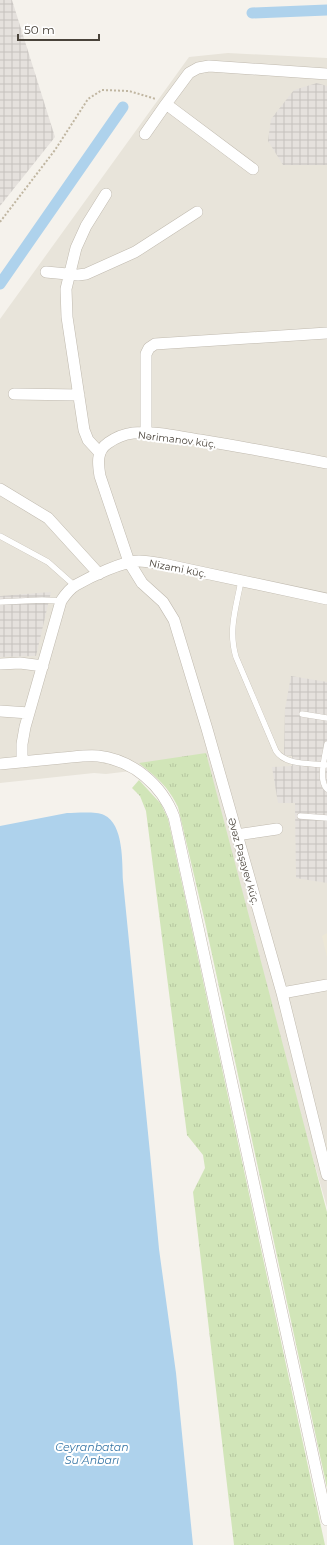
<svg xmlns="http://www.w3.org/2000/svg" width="327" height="1545" viewBox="0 0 327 1545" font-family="Montserrat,sans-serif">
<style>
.residential{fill:#e8e4da}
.industrial{fill:url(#industrial-grid)}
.education{fill:#ece7d7}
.grass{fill:url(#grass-tufts)}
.water{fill:#aed2ec}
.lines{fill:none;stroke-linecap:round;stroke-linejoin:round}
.canal{stroke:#aed2ec;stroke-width:11}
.service-casing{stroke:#c0baaf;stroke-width:6}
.minor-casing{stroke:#c0baaf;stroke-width:12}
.path{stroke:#c0b6a1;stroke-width:2;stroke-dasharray:2 2;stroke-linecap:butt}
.service{stroke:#fff;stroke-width:5.5}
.minor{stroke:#fff;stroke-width:11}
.labels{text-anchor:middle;stroke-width:4;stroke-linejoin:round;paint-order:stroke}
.street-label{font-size:10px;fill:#49433a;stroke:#fff}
.water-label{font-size:11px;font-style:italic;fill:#3877a6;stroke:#fff}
</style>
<defs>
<pattern id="industrial-grid" width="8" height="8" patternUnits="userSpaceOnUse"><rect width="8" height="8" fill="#e5e1dd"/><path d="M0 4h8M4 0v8" fill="none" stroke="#c6c2be"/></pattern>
<pattern id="grass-tufts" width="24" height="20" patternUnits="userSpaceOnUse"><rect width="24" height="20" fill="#d1e5b8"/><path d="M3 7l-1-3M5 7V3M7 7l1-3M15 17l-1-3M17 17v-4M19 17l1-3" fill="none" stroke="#b5c69f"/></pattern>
</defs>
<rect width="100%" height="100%" fill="#f5f2ec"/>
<path class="residential" d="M228,53L327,58V1207L198,763L106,774L94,773L0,783V319L189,57Z"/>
<path class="industrial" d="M0,0H12L55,137L0,206Z
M317,83L327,86V165H283L268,141L271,119L294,90Z
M51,592L36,656L0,657V596Z
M291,676L327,682V883L296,878L295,803H278L272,767L292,766V756L284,755L285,709Z"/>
<path class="education" d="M327,933V957L322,936Z"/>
<path class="grass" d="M206,753L327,1212V1488L205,922L178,807C168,786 157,778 139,763Z
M139,780L161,804L168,819L325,1545H234L193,1192L205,1168L203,1155L187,1135L146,811L140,796L132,788Z"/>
<path class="water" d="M67,813C76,813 96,811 104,815C124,824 122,863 123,881L150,1153L159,1249L176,1373L193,1545H0V826Z"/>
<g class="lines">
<path class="canal" d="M252,13L327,10
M0,284L123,107"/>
<g class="service-casing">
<path id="service" d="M0,536L48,562L75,586
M241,581C236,608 228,630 236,657L276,751C286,766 311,763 327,765
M0,602L42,600L61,601
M302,714L327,718
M327,744C325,755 318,781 327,789
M300,816L327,818"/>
</g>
<g class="minor-casing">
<path id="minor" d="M145,134L166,104
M253,169L166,104L189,73L198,68L209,66L327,74
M46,272L78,275L86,274L135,252L197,212
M14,394L79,395
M146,433V354L149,348L155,344L327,333
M100,453L88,440L84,430L67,317L66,289L76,248L86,226L106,194
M327,463C285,455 243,447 200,440C179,437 155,431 133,433C125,434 115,438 108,443C96,451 98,464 100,476L129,562L142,583L163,602L174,620L207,729L282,993L327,1175
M0,489L48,518L99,574
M0,664L20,663L43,666
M0,711L29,713
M22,762V744L25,727L61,601C65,595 69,589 76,585C90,577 123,561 139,561C147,561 155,563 163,564L327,599
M0,764C21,762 41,760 62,758C74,757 86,755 98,756C133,760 162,785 174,817L327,1520
M236,835L277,829
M282,993L327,985"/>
</g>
<path class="path" d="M0,222L55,150L88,99L102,90L129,91L156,99"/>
<use href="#service" class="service"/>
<use href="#minor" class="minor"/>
</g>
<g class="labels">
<g class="street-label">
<text transform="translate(177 439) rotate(7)" y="4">Nərimanov küç.</text>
<text transform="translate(178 568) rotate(11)" y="4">Nizami küç.</text>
<text transform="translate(244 861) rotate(74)" y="4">Əvəz Paşayev küç.</text>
</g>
<g class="water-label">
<text x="92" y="1451">Ceyranbatan<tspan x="92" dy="13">Su Anbarı</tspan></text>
</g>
</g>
<path d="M18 34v6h81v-6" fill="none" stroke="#49433a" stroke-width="2"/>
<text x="24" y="34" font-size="12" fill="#49433a" stroke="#ffffff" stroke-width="3" paint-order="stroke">50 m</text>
</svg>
